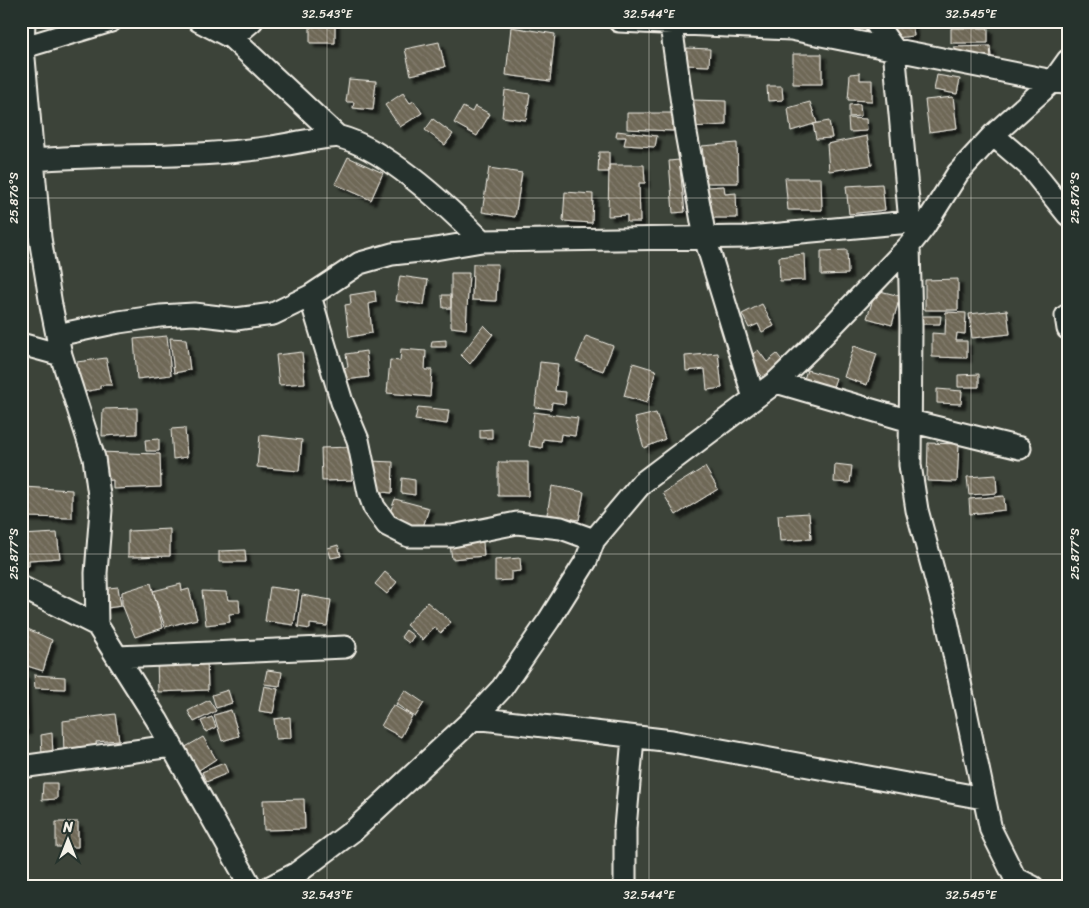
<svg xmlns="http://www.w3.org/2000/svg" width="1089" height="908" viewBox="0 0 1089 908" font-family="Sriracha,sans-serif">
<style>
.building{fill:url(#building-back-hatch);stroke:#f4f1e8;filter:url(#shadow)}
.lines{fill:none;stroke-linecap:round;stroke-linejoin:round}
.minor-casing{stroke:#f4f1e8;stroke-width:25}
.minor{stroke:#26332d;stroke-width:21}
.ticks{fill:none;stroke:#f4f1e8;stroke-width:1;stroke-opacity:0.45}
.neatline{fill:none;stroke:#f4f1e8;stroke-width:2}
.ticks-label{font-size:12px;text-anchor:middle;fill:#f4f1e8}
</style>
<defs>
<pattern id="building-back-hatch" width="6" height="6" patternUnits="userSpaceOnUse" patternTransform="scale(1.25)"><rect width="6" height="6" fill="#6e6756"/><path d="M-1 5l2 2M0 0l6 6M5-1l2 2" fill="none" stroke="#837d6e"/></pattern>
<filter id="shadow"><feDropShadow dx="4.5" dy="4.5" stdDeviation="1" flood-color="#0009"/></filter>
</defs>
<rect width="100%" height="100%" fill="#3c4339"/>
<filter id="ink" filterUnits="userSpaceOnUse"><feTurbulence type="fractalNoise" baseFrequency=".02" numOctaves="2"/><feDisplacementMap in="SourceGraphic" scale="10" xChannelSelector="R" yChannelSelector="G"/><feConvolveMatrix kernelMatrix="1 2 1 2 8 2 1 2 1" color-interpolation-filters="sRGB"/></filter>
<g filter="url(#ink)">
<path class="building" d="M310,21H335V43H310Z
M888,21H920L912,22L914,36L895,38L893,25H888Z
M511,27L555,34L550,81L506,75Z
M951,28H988V43H951Z
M439,42L445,67L411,75L405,49Z
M990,46L991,58L954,59V47Z
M687,48L710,49L709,66L685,65Z
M793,54H822V84H793Z
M860,73V80H872V101L848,100L850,74Z
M937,75L960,79L957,94L934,90Z
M349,79L376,81L373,110L353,108L354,102H346Z
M767,86H782L783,100L768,101Z
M505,90L530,94L526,120L502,117Z
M403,93L410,103L414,101L422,113L400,127L385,105Z
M953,97L957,128L929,132L925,100Z
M692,100L726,101V125L692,127Z
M810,102L817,123L791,131L788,108Z
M860,104L861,116L849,117V105Z
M475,106L490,114L477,136L454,123L463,107L472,112Z
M627,113H673V131L627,129Z
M848,118L866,119L867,131L849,132Z
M433,119L453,134L445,145L425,130Z
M829,121L832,138L816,139L813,124Z
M617,131L657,136L655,147L624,145L626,137H616Z
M867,136L872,165L829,171L827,144Z
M737,143L738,183H706L702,146Z
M599,152H609V172H598Z
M348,157L383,173L371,200L335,184Z
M679,160L685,212L673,213L669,161Z
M609,165H644L645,183H639L640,222H627V215L608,216Z
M489,168L522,173L515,217L482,212Z
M785,178H821L822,210H788Z
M882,184L885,210L849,214L846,186Z
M724,186L725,194L736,193L737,218H710L707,187Z
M565,192L593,194L592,223L563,221Z
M847,250L848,274L821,275V251Z
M804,254L805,280L780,281L779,257Z
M473,264H498L496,301L472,300Z
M451,273H469L466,329L451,327Z
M400,276L428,280L424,305L396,301Z
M958,279V310H925V280Z
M876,290L900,296L892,325L867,318Z
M375,291L376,302L369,304L372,333L349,337L345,305L351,304L350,295Z
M442,295H451V308H443Z
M762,304L774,326L762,332L758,324L749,328L742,314Z
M1007,310L1010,334L972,338L969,314Z
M946,312L966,313L965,334L957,333L956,341H967V358L932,357V333L945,334Z
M918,316H941L940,324H918Z
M484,325L493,334L470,364L461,355Z
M167,336L171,375L137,379L134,339Z
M586,336L613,346L603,371L576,361Z
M170,338L186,339L190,370L174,373Z
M446,340V347H431L432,341Z
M854,346L877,354L867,385L844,377Z
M401,349L426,351L425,370H432L430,397L387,393L390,360L400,361Z
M758,350L767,362L777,354L785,364L765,380L748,358Z
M366,351L369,377L345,380L343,368L348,367L346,354Z
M302,352L305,383L279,385L276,355Z
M718,353L722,388L707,390L705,369L686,371L685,356Z
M106,358L112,385H100V389L82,392L77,362Z
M540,362L558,364L555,391L566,392L565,404L552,402L551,409L535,407Z
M633,363L656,370L647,403L624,396Z
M807,370L836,378L831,393L802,385Z
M979,374V387H958V375Z
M937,389L962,391L961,404L937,403Z
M418,407L449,410L447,424L415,420Z
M137,408V434L102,436L103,409Z
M534,412L578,418L575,436L561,434L560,441L543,439L542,448L529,446Z
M656,413L665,439L644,448L635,418Z
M185,428L187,457L173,459L171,429Z
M492,429V438H480V430Z
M260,435L302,440L299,471L257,467Z
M159,439V451H146L145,440Z
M928,443L959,444L957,482L927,481Z
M351,447L352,480L322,481L321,448Z
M98,452L160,454L161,487L113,489V480L101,481Z
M370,461L393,462L392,493L371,491Z
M498,462H528V496H498Z
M835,464L852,466L850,483L834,482Z
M705,467L718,489L676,515L663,493Z
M996,475L997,493L969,495L967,477Z
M402,478L415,480V495L401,493Z
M552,486L584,492L579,520L547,514Z
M23,487L72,490V518L24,517Z
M1004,496L1005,510L970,514L969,499Z
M395,499L429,508L422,530L387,520Z
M809,513L811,539L780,541L778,515Z
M170,529V556L128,557V531Z
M57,533L60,558L29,560V566L21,567V535Z
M483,542L484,556L452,559L450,545Z
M338,545L341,556L331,558L328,548Z
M245,550L246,562H219V551Z
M520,558L521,571L511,572V580L495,581V560Z
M385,572L397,582L387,594L375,584Z
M151,583L163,628L135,637L122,604V592Z
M181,584L182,591L189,589L197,619L165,627L153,591Z
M118,587L121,606L101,609L99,589Z
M270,587L299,591L294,625L265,621Z
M202,591L226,592L228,600H239L240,613L229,614L230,622L206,625Z
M302,595L331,600L327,626L310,624V629L298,627Z
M427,602L451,622L441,633L434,627L423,640L406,625Z
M21,626L52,640L43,671L21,664Z
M406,630L414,636L409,643L401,637Z
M207,659L208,690L158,692L157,660Z
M267,670L282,672L280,686L264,684Z
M25,674L27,730L21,731V675Z
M34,675L65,677V689L35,688Z
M264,686L278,689L273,713L259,711Z
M228,690L232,703L216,708L212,695Z
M405,690L424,703L415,717L396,704Z
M209,700L216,711L194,722L188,711Z
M393,705L412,716L401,737L381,726Z
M231,710L239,736L222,741L214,715Z
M115,714L119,740L96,742L97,750L64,754L63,721Z
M212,717L216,727L206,732L201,721Z
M290,717L291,738L276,739L274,719Z
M52,733L53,756H42L41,735Z
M203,737L216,759L196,772L182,749Z
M224,763L228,773L206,782L202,772Z
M43,783H57V799L42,800Z
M304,799L305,829L264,830L263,800Z
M56,822H78V847H56Z"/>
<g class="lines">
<g class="minor-casing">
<path id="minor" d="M24,21L23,47L40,238L51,305L61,355L94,458L101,510L96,573L97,625L157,720L251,887
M199,21L232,38L337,136
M619,21L791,29L1063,83
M874,21L894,49L910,222
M671,25L686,133L705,238L754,398
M232,38L252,21
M21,48L111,21
M993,135L1028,165L1068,215
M34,160C113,153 194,159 272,147C283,145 333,135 340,137C386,149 448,207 482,241
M909,246L911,325L910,465L917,510L947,621L991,830L1015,878L1033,887
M310,296L342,402L358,440L369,493L374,507L387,525L409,536H452L517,523L561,528L594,540
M1066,316L1068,329
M57,335L119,322L160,316L194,314L236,319L273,314L310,296L360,263L392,254L429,250L482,241L748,237L910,222L924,227
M21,344L61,355
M776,382L910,421L1020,448
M21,587L97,625
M117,657L345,647
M474,718L672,741L983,798
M21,767L171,746
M270,887L297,873L354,830L474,718L502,688L549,620L586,561L594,540L642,483L776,382L811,348L909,246L924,227L958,173L993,135L1053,81L1068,60
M625,887V828L633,738"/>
</g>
<use href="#minor" class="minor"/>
</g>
</g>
<path class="ticks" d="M327,21V887M649,21V887M971,21V887M21,198H1068M21,554H1068"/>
<rect width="1089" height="908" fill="none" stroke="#26332d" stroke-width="55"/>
<g transform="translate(68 840)" stroke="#26332d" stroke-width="4" paint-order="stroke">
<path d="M0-4L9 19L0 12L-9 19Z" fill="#f4f1e8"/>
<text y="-8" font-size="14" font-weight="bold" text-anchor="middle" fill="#f4f1e8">N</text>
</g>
<rect x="28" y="28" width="1034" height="852" class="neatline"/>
<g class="ticks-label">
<text x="327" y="18">32.543°E</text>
<text x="649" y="18">32.544°E</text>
<text x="971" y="18">32.545°E</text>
<text transform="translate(14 198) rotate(-90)" y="4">25.876°S</text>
<text transform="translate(1075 198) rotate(-90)" y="4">25.876°S</text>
<text transform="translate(14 554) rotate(-90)" y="4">25.877°S</text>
<text transform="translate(1075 554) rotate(-90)" y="4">25.877°S</text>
<text x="327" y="899">32.543°E</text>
<text x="649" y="899">32.544°E</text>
<text x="971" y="899">32.545°E</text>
</g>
</svg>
